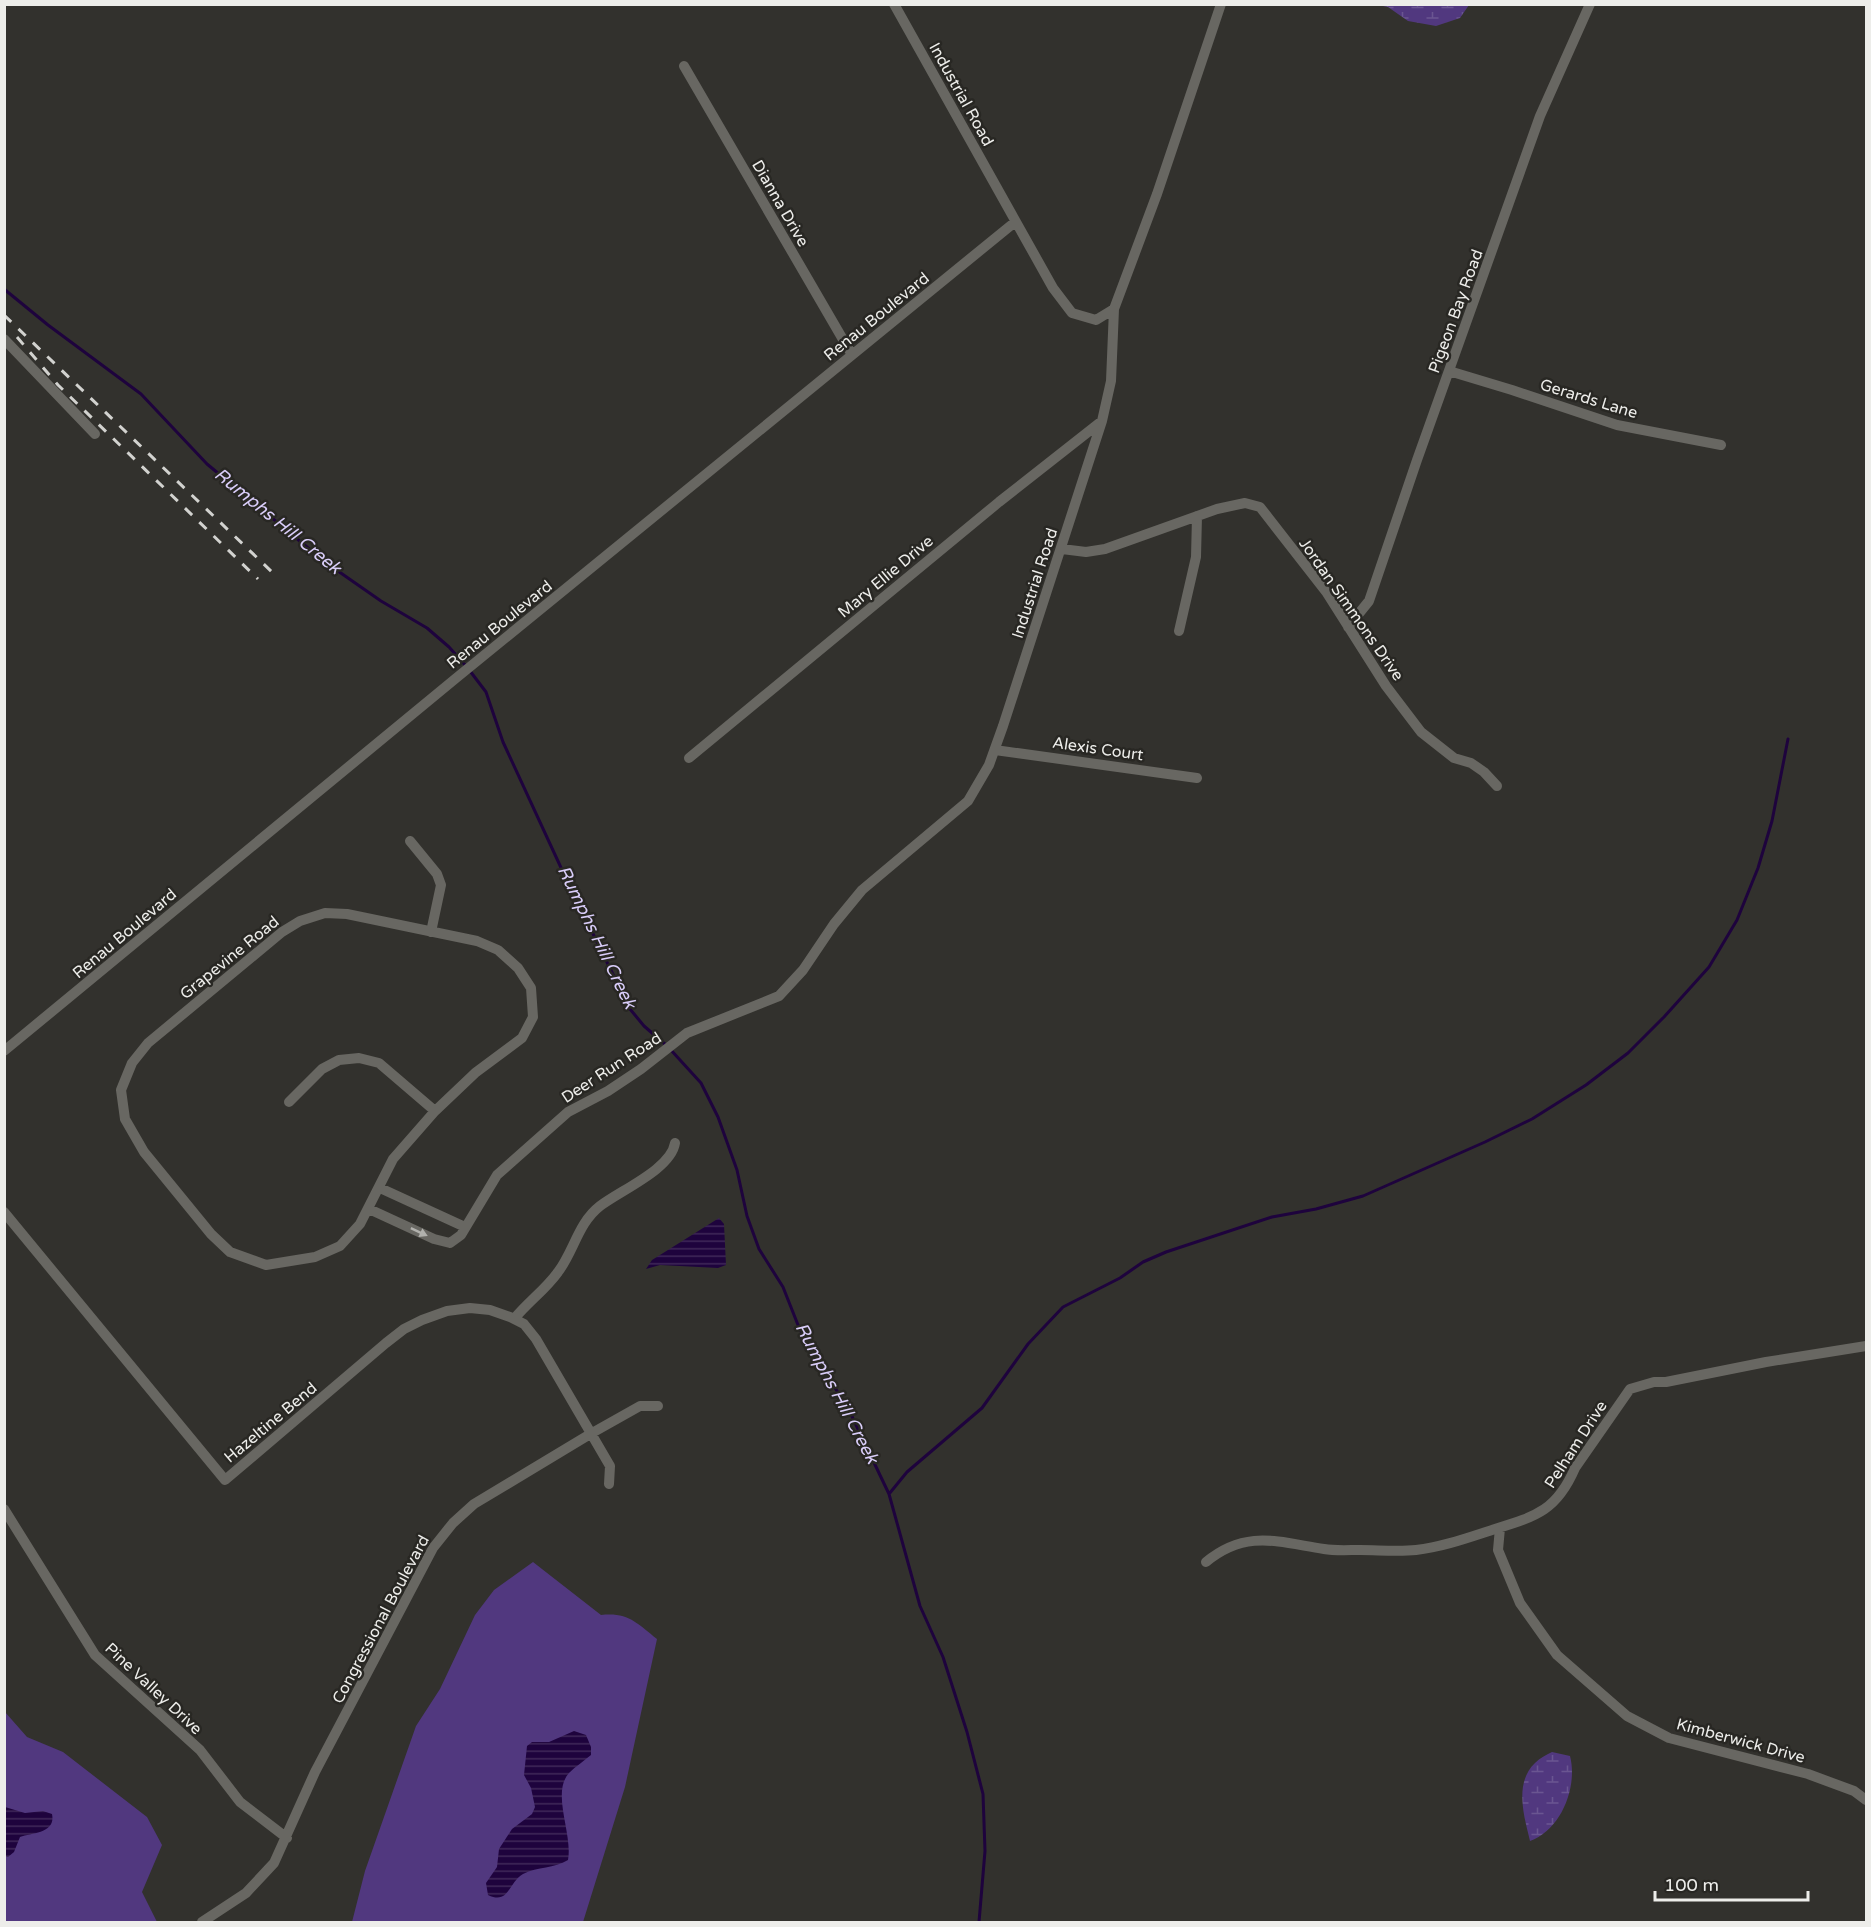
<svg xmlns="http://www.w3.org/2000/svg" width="1871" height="1927" viewBox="0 0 1871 1927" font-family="'Varela Round',sans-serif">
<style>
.grass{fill:#51387f}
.wetland{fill:url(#wetland-marsh)}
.water{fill:url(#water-rules)}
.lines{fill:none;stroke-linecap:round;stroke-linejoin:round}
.stream{stroke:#1e033d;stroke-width:3}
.minor{stroke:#686762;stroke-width:10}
.rail{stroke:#d2d2cf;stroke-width:3;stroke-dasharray:10 10;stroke-linecap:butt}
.oneway{fill:#b1b1ad}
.labels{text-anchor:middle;stroke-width:5;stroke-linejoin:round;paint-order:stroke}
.street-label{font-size:16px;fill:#ededea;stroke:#282723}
.water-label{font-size:18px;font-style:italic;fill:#d9cdf9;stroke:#282723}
</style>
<defs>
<pattern id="wetland-marsh" width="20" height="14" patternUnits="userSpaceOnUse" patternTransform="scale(1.5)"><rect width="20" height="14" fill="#51387f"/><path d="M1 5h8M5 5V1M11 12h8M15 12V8" fill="none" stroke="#6a5591"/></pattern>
<pattern id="water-rules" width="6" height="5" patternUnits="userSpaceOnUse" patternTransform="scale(1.5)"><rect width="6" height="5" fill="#1e033d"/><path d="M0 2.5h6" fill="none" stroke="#3f2859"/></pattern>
</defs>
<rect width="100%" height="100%" fill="#32312d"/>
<path class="grass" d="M533,1562L601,1615C628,1612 637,1623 657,1639L625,1787L583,1922H352L365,1871L416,1726L440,1689L475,1615L494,1590Z
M5,1712L27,1737L63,1752L147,1817L162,1845L142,1892L157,1922H5Z"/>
<path class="wetland" d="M1378,5H1469L1460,18L1436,26L1408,21L1388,7Z
M1552,1752L1570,1756C1578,1787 1561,1830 1530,1841C1524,1816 1514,1783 1535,1763C1540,1758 1546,1755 1552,1752Z"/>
<path class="water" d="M719,1218L724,1224L726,1265L718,1268L660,1265L646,1269L652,1260Z
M574,1731L586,1735L591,1747V1755C584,1761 576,1766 569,1773C551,1793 573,1834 568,1860C554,1869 538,1866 523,1874C508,1883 509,1905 488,1895L486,1883L497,1867L499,1849L512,1829L532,1814L535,1807L531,1788L524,1775L527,1746L532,1742H549Z
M5,1807L25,1813L43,1811L52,1814C56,1833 33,1833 20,1837L14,1852L8,1857L5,1856Z"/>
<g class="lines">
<path class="stream" d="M4,289L48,325L141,394L207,464L325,562L381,601L427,628L449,647L466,666
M470,671L486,692L503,742L569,885L630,1009L644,1026L666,1045
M670,1049L701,1083L718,1117L737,1170L747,1216L759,1249L783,1287L798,1325L813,1355L847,1406L889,1494L920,1606L943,1657L967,1732L983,1794L985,1851L979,1922
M889,1494L907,1472L982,1408L1028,1344L1063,1307L1120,1278L1143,1262L1166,1252L1272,1217L1316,1209L1363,1196L1485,1142L1532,1119L1586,1085L1628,1053L1664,1017L1709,967L1737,920L1758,868L1772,821L1788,739"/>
<path class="minor" d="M894,4L1053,288L1072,313L1096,320L1114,309L1157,194L1221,4
M684,66L852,355
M4,339L95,434
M1449,371L1512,390L1617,425L1721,445
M1062,549L1086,552L1105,549L1217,509L1245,503L1260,507L1327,593L1386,686L1421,732L1454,758L1471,763L1484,772L1497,786
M1348,627L1369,601L1417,460L1540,116L1590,4
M1179,631L1196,557L1197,516
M995,750L1197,778
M689,758L999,502L1102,421
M410,841L437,874L441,885L431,932
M325,913L347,914L477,941L498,950L518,968L531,988L533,1017L522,1038L475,1073L435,1111L393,1159L360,1224L340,1246L315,1257L266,1265L230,1252L211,1234L144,1152L125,1119L121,1090L132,1063L148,1043L282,932L300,921Z
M4,1051L455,679L1015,222
M289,1102L322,1069L339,1060L359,1058L379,1063L435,1111
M380,1188L465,1227
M369,1209L434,1239L450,1243L461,1235L497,1175L568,1112L608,1091L641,1069L687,1033L779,996L803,970L834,924L862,890L968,801L989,765L1003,726L1102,421L1111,381L1114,309
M4,1212L225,1480L386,1343L404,1329L422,1320L447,1311L470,1308L490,1310L510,1317L524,1324L536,1339L610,1466L609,1484
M514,1319C528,1302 546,1289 558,1272C574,1251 578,1223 600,1206C621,1190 671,1169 675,1143
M4,1509L95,1655L200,1750L240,1802L287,1838
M1500,1528L1498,1550L1520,1603L1557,1655L1627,1716L1669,1738L1808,1774L1854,1791L1866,1800
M1206,1562C1246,1529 1278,1542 1324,1549C1335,1551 1349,1550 1360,1550C1378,1550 1398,1552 1416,1550C1443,1547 1470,1537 1495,1529C1537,1516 1557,1510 1575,1468L1630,1389L1654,1382H1666L1766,1362L1866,1346
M202,1922L246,1893L274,1863L315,1772L433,1548L453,1523L474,1504L592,1433L640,1406H658"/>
<path class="rail" d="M4,315L273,573
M17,337L58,385L258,579"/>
</g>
<defs><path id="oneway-solid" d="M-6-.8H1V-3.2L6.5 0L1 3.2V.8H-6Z" transform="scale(1.5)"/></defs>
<use class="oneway" href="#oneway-solid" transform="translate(419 1232) rotate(25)"/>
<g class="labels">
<g class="street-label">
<text transform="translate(962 94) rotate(61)" y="6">Industrial Road</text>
<text transform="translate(781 203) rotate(60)" y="6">Dianna Drive</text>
<text transform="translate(1455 311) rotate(-70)" y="6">Pigeon Bay Road</text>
<text transform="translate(876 316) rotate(-39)" y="6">Renau Boulevard</text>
<text transform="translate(1589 398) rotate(17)" y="6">Gerards Lane</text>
<text transform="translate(885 576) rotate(-40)" y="6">Mary Ellie Drive</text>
<text transform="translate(1034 583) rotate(-72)" y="6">Industrial Road</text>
<text transform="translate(1352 609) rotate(55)" y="6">Jordan Simmons Drive</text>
<text transform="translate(499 624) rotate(-39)" y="6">Renau Boulevard</text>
<text transform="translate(1098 748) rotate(8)" y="6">Alexis Court</text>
<text transform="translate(124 933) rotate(-40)" y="6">Renau Boulevard</text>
<text transform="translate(229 957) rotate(-39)" y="6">Grapevine Road</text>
<text transform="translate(611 1067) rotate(-33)" y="6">Deer Run Road</text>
<text transform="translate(270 1422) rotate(-40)" y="6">Hazeltine Bend</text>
<text transform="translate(1575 1444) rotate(-57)" y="6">Pelham Drive</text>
<text transform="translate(380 1619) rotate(-62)" y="6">Congressional Boulevard</text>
<text transform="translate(154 1688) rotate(43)" y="6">Pine Valley Drive</text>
<text transform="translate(1741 1740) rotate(15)" y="6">Kimberwick Drive</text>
</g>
<g class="water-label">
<text transform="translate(278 521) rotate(39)" y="6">Rumphs Hill Creek</text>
<text transform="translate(597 937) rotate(64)" y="6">Rumphs Hill Creek</text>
<text transform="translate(837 1393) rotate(62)" y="6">Rumphs Hill Creek</text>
</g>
</g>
<rect width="1871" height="1927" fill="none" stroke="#ededea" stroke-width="12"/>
<path d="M1655 1891v9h153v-9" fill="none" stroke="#ededea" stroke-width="3"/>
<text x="1664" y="1891" font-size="18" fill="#ededea" stroke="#282723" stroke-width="4.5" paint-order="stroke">100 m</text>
</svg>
